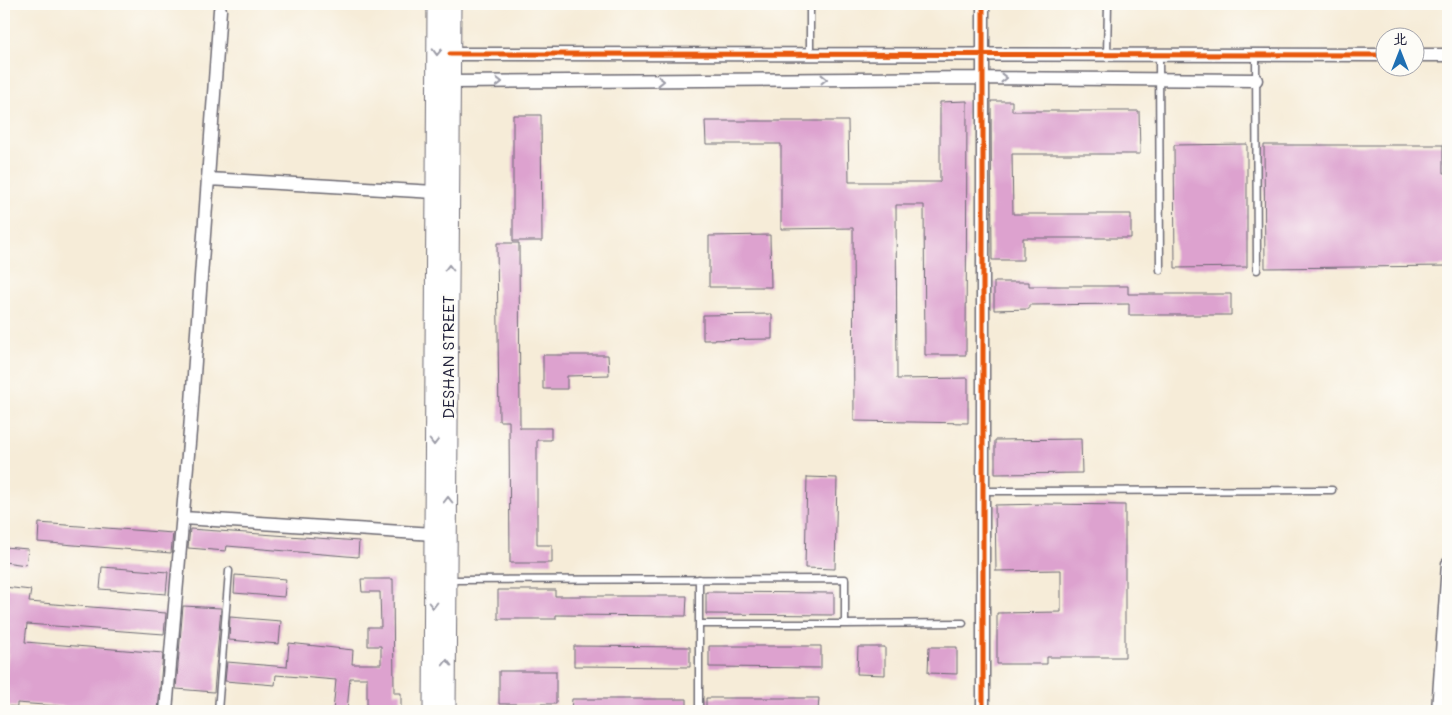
<svg xmlns="http://www.w3.org/2000/svg" width="1452" height="715" viewBox="0 0 1452 715" font-family="Mali,'LXGW WenKai TC',sans-serif">
<style>
.building{fill:#dda2cf}
.lines{fill:none;stroke-linecap:round;stroke-linejoin:round}
.lane-casing{stroke:#6c6972;stroke-width:9}
.street-casing{stroke:#6c6972;stroke-width:15}
.primary-casing{stroke:#6c6972;stroke-width:21}
.lane{stroke:#fff;stroke-width:6}
.street{stroke:#fff;stroke-width:12}
.primary{stroke:#fff;stroke-width:19}
.cycleway-casing{stroke:#fdfcf7;stroke-width:8}
.cycleway{stroke:#e8590c;stroke-width:5}
.oneway{stroke:#9c9ca7}
.labels{text-anchor:middle;stroke-width:5;stroke-linejoin:round;paint-order:stroke}
.street-label{font-size:16px;fill:#22223b;stroke:#fdfcf7}
</style>
<rect width="100%" height="100%" fill="#fdfcf7"/>
<filter id="ink" filterUnits="userSpaceOnUse"><feTurbulence type="fractalNoise" baseFrequency=".02" numOctaves="2"/><feDisplacementMap in="SourceGraphic" scale="10" xChannelSelector="R" yChannelSelector="G"/><feConvolveMatrix kernelMatrix="1 2 1 2 8 2 1 2 1" color-interpolation-filters="sRGB"/></filter>
<filter id="wash" filterUnits="userSpaceOnUse"><feTurbulence type="fractalNoise" baseFrequency=".0096" numOctaves="4" result="noise"/><feDisplacementMap in="SourceGraphic" scale="20" xChannelSelector="R" yChannelSelector="G"/><feGaussianBlur stdDeviation="1.12" result="paint"/><feColorMatrix in="noise" values="0 0 0 0 0 0 0 0 0 0 0 0 0 0 0 0 0 1.4 0 .05"/><feComposite in="paint" operator="in"/></filter>
<g filter="url(#wash)">
<rect width="100%" height="100%" fill="#f6ecd8"/>
<g id="blocks">
<path class="building" d="M967,101L966,355H925L924,205H896L897,379L968,378V423L854,421L853,228L781,229V144H706L705,121H848L849,182H940V102Z
M991,101H1012V111H1139L1140,154H1012L1013,214H1131V238H1023V260H992Z
M513,115H541L542,241H513Z
M1247,144V267L1175,268L1174,145Z
M1264,145H1443V173H1448V266L1265,268Z
M770,235L771,287H709V236Z
M497,243H519L520,428H551V440H537V545H552V563H510L509,421H499Z
M994,282H1029V286H1128V294H1231V315H1129V304L1029,305V309L994,310Z
M772,314V339L703,340V315Z
M543,355H608L609,375L567,376V389H543Z
M1081,439L1082,473L995,474V440Z
M807,477L837,478L835,569L805,568Z
M1046,504L1125,505V657H1047V664H997V613L1061,612V570L996,571L995,505Z
M39,523L173,533L171,553L38,542Z
M190,529L359,541L358,557L227,546L226,551L188,548Z
M4,547L28,549L26,565L4,562Z
M102,567L168,572L166,594L100,589Z
M235,575L286,579L284,597L234,593Z
M361,579H393L394,693H401V711H367V678H350L347,711H333L336,680L276,675L275,685L225,681L227,662L287,667L289,643L353,650L352,664H381V646H368V627H381L380,592H362Z
M4,587L31,590L29,602L166,613L164,634L27,624L25,642L163,653L158,711H125L17,703V707L4,706L9,636L4,635Z
M498,590H555V596H687L686,616L556,615V619H498Z
M706,592L834,593V615L706,614Z
M183,606L221,608L214,692L176,689Z
M230,617L281,621L279,644L229,640Z
M574,646L690,647V667L574,666Z
M709,646H821V668L709,667Z
M858,647H885V675L857,674Z
M929,647H957V674L928,673Z
M499,671H556V704H499Z
M706,698H819L818,711H706Z
M572,699H687V711H571Z"/>
</g>
</g>
<g filter="url(#ink)">
<use href="#blocks" fill-opacity="0" stroke="#6c6972" stroke-width="1"/>
<g class="lines">
<g class="lane-casing">
<path id="lane" d="M810,4V54
M1107,55L1108,4
M1159,55L1160,270
M1256,55L1257,270
M983,491L1332,490
M448,580L845,579V624L963,623
M699,624H845
M218,711L229,571
M699,711V579"/>
</g>
<g class="street-casing">
<path id="street" d="M983,4V711
M450,54L1384,55
M1414,55H1448
M450,82L983,78L1256,80
M208,179L435,192
M183,518L434,534
M166,711L190,431L220,10
M1438,711L1448,564"/>
</g>
<g class="primary-casing">
<path id="primary" d="M433,711L437,4
M446,711L451,4"/>
</g>
<use href="#lane" class="lane"/>
<use href="#street" class="street"/>
<use href="#primary" class="primary"/>
<g class="cycleway-casing">
<path id="cycleway" d="M983,4V711
M450,54L1384,55"/>
</g>
<use href="#cycleway" class="cycleway"/>
</g>
<defs><path id="oneway-chevron" d="M-2-3.5L2.5 0L-2 3.5" fill="none" stroke-width="1.6" stroke-linecap="round" stroke-linejoin="round" transform="scale(1.25)"/></defs>
<g class="oneway">
<use href="#oneway-chevron" transform="translate(437 52) rotate(91)"/>
<use href="#oneway-chevron" transform="translate(1004 78)"/>
<use href="#oneway-chevron" transform="translate(824 79)"/>
<use href="#oneway-chevron" transform="translate(661 81)"/>
<use href="#oneway-chevron" transform="translate(499 82)"/>
<use href="#oneway-chevron" transform="translate(449 268) rotate(-90)"/>
<use href="#oneway-chevron" transform="translate(434 442) rotate(90)"/>
<use href="#oneway-chevron" transform="translate(448 500) rotate(-90)"/>
<use href="#oneway-chevron" transform="translate(433 605) rotate(90)"/>
<use href="#oneway-chevron" transform="translate(447 663) rotate(-90)"/>
</g>
</g>
<g class="labels">
<g class="street-label">
<text transform="translate(448 357) rotate(-90)" y="6">DESHAN STREET</text>
</g>
</g>
<rect width="1452" height="715" fill="none" stroke="#fdfcf7" stroke-width="20"/>
<g transform="translate(1400 52)"><circle r="24" fill="#fdfcf7" stroke="#a5a5ac"/>
<path d="M0-4L9 19L0 12L-9 19Z" fill="#1f6fb2"/>
<text y="-8" font-size="14" font-weight="bold" text-anchor="middle" fill="#22223b">北</text>
</g>
</svg>
